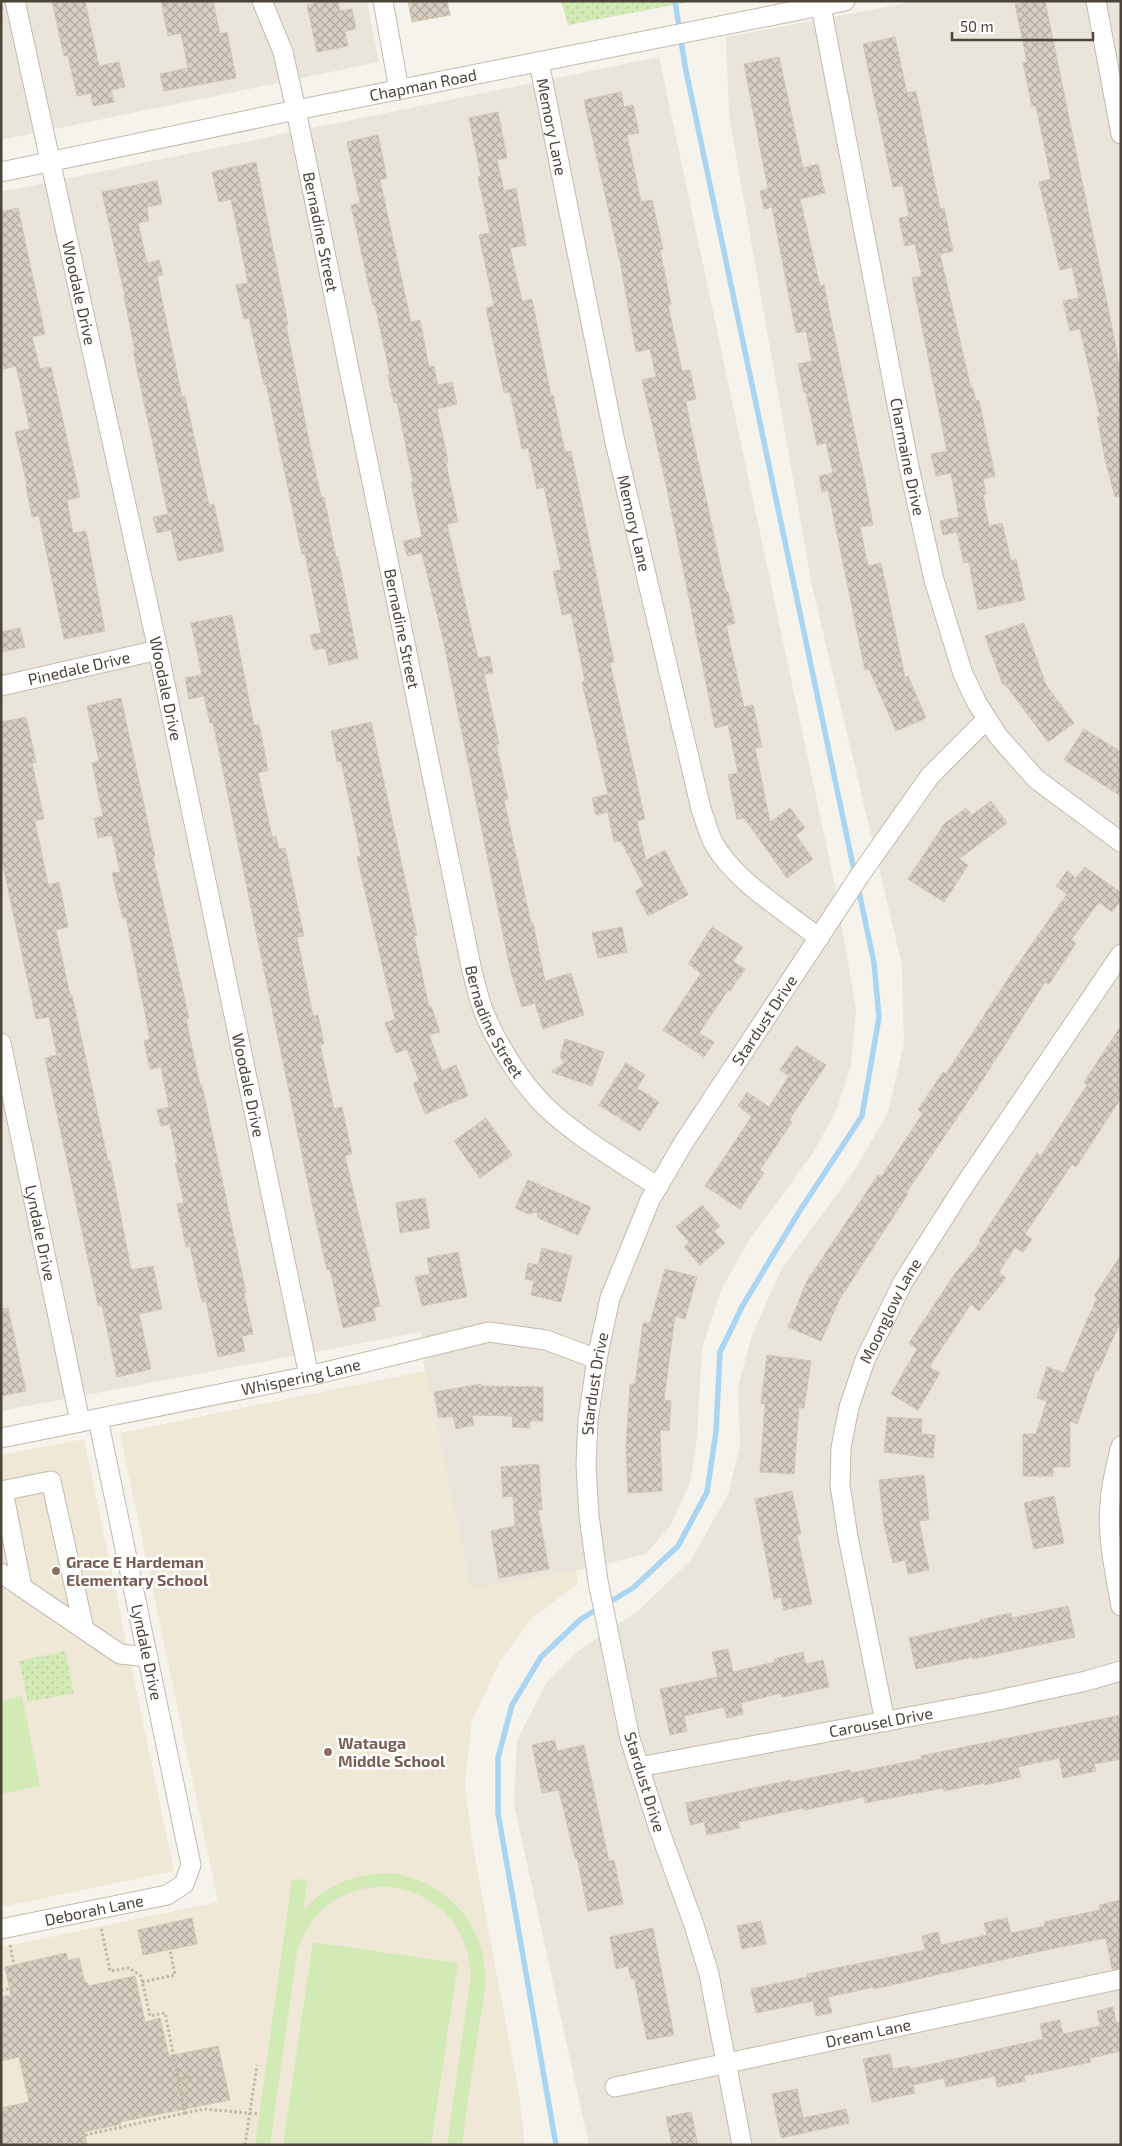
<svg xmlns="http://www.w3.org/2000/svg" width="1122" height="2146" viewBox="0 0 1122 2146" font-family="'Exo 2',sans-serif">
<style>
.residential{fill:#eae5da}
.education{fill:#efe8d6}
.grass{fill:url(#grass-dots)}
.garden{fill:#d2eab5}
.lines{fill:none;stroke-linecap:round;stroke-linejoin:round}
.stream{stroke:#a9d4f2;stroke-width:5.5}
.building{fill:url(#building-cross-hatch);stroke:#d3c7b4}
.minor-casing{stroke:#c2bbae;stroke-width:21}
.path{stroke:#c4b79f;stroke-width:3;stroke-dasharray:2.5 2.5;stroke-linecap:butt}
.minor{stroke:#fff;stroke-width:19}
.education-dot{fill:#8d6e63;stroke:#fff;stroke-width:2}
.labels{text-anchor:middle;stroke-width:5;stroke-linejoin:round;paint-order:stroke}
.street-label{font-size:16px;fill:#4b4439;stroke:#fff}
.education-label{font-size:16px;font-weight:bold;fill:#785e54;stroke:#fff;text-anchor:start}
</style>
<defs>
<pattern id="grass-dots" width="8" height="8" patternUnits="userSpaceOnUse" patternTransform="scale(1.25)"><rect width="8" height="8" fill="#d2eab5"/><path d="M2 2h.1M6 6h.1" fill="none" stroke="#b6ca9c" stroke-width="1.8" stroke-linecap="round"/></pattern>
<pattern id="building-cross-hatch" width="8" height="8" patternUnits="userSpaceOnUse" patternTransform="scale(1.25)"><rect width="8" height="8" fill="#d8cfc1"/><path d="M0 0l8 8M0 8l8-8" fill="none" stroke="#b1aa9e"/></pattern>
</defs>
<rect width="100%" height="100%" fill="#f6f3ec"/>
<path class="residential" d="M1,1H367L379,62L1,140Z
M918,1H1121V2145H589L514,1805L517,1740L547,1682L579,1650L639,1610L690,1561L728,1495L740,1444L738,1387L752,1335L781,1270L856,1168L888,1112L904,1043L902,965L812,586L729,116L726,37Z
M659,57L835,886L856,1009L851,1066L837,1109L813,1153L748,1242L721,1290L702,1348L697,1439L690,1483L671,1525L646,1554L576,1571L471,1590L425,1371L421,1332L1,1411V192Z"/>
<path class="education" d="M425,1371L471,1589L576,1571L578,1584L533,1617L500,1661L472,1720L465,1784L472,1841L519,2094L525,2145H1V1947L218,1902L120,1433Z
M84,1439L174,1871L1,1907V1455Z"/>
<path class="grass" d="M561,1H694L568,25Z
M65,1651L74,1693L28,1702L19,1661Z"/>
<path class="garden" d="M22,1696L40,1786L1,1794V1701Z
M390,1873C441,1879 482,1919 485,1971C486,1995 479,2022 476,2047C471,2079 466,2112 462,2145H447L471,1975C466,1872 326,1853 297,1952L270,2145H255L292,1879L307,1880L303,1911C326,1884 355,1874 390,1873Z
M313,1942L458,1963L431,2145H283Z"/>
<g class="lines">
<path class="stream" d="M675,1L685,66L855,875
M556,2145L498,1813V1758L512,1705L541,1657L581,1619L633,1588L678,1546L707,1492L716,1432L720,1352L743,1305L799,1212L862,1116L879,1017L874,963L858,887"/>
</g>
<path class="building" d="M52,1H85L99,66L119,62L125,87L111,90L114,102L93,106L91,93L77,96L68,55L64,56Z
M161,1H213L220,34L227,32L236,78L164,91L160,74L188,68L181,33L168,36Z
M324,1H338L340,11L352,9L356,29L345,31L348,46L317,52L307,5Z
M408,1H447L450,15L412,22Z
M1028,1H1045L1114,337L1121,376V496L1115,497L1105,459L1097,417H1100L1080,329L1070,331L1063,301L1079,298L1072,267L1060,270L1039,182L1051,179L1036,106H1032L1023,63L1027,62L1015,4Z
M895,37L907,93L916,91L940,209L944,208L953,251L940,254L971,388H973L976,401L979,400L995,476L983,479L986,494L983,495L989,526L1002,523L1011,561L1016,559L1025,600L978,610L969,562L964,563L957,532L943,535L940,521L959,517L951,473L936,476L931,454L947,451L912,278L922,276L915,244L905,246L899,218L909,216L903,185L893,187L863,44Z
M779,57L803,168L818,164L825,193L800,199L820,286L824,285L868,497L873,525L860,527L868,566L881,563L905,677L908,676L926,718L896,731L869,669L865,670L828,490L822,492L819,476L833,473L826,443L817,445L806,392H804L798,364L812,361L806,331L796,333L772,207L764,209L760,191L768,189L744,64Z
M621,92L624,107L633,105L639,133L627,135L641,202L652,200L663,249L660,250L671,304L668,305L682,371L690,370L696,399L686,401L688,414L726,592H728L735,623L726,625L744,707L753,705L762,747L755,748L770,822L790,808L805,828L796,835L813,859L787,878L744,818L737,819L728,775L738,773L728,725L715,728L712,713L667,489L642,380L656,377L650,349L636,352L621,266L584,100Z
M498,112L507,158L497,160L504,191L516,188L526,245L510,248L522,301L532,299L551,396L553,395L565,452L571,451L614,662L610,663L645,819L637,821L646,860L665,850L688,895L648,916L635,891L644,886L621,841L614,842L608,812L596,815L592,798L608,794L582,682L585,681L571,613L562,615L553,571L561,570L544,487L537,489L528,448L522,449L510,392L504,393L486,308L494,306L479,235L490,233L478,177L481,176L469,118Z
M378,135L387,178L380,180L411,322L420,320L429,367L434,366L438,385L452,382L457,404L437,409L448,462L446,463L458,522L447,524L478,658L490,656L493,673L484,674L499,744H496L508,799L504,800L531,923H533L545,981L571,973L584,1015L543,1029L535,1003L522,1007L510,968L443,639L422,553L407,556L403,541L422,537L411,483L413,482L397,402L394,403L388,375H390L375,305H373L351,205L360,203L347,142Z
M256,162L288,324L286,325L308,436L321,497H324L336,557H338L358,658L329,665L325,648L314,650L310,635L321,633L305,554H302L266,384L264,385L249,318L244,319L236,285L248,283L231,199L219,202L212,172Z
M157,181L162,204L147,207L149,221L138,223L147,263L159,260L163,275L157,276L182,397L185,396L209,505L214,504L224,551L178,561L171,530L157,533L153,517L168,514L133,351H135L124,296H125L102,192Z
M18,208L45,334L32,337L40,369L51,367L80,497L67,500L73,533L86,531L105,631L64,639L39,516L32,517L26,486L27,485L15,432L30,429L16,366L4,369L1,359V212Z
M232,615L254,725L259,724L268,770L258,773L272,837L276,836L279,849L285,848L304,936L297,937L313,1016L318,1015L324,1044L320,1045L334,1109L342,1107L352,1154L345,1156L380,1306L373,1308L376,1320L343,1328L330,1269L327,1270L315,1217L213,723H210L204,696L189,699L185,678L202,675L191,623Z
M1024,623L1046,685L1074,723L1048,742L1005,684L1003,685L985,636Z
M20,628L25,647L1,652V632Z
M121,698L155,856L153,857L189,1018L186,1019L200,1085H202L246,1293H244L253,1334L242,1336L245,1351L218,1357L206,1301L202,1302L190,1246L186,1247L177,1204L184,1203L175,1163H178L170,1124L161,1126L157,1110L169,1107L161,1067L150,1069L144,1041L150,1039L126,917L123,918L112,873L120,872L112,835L98,838L94,818L103,816L92,763L99,761L87,706Z
M26,717L36,762L32,763L44,819L35,821L48,885L59,882L68,927L56,930L70,995H72L108,1161H110L131,1270L153,1266L162,1309L139,1314L151,1369L117,1377L102,1305L98,1306L45,1058L57,1055L49,1017L36,1019L1,856V722Z
M371,722L417,935L414,936L429,1007L431,1006L440,1032L429,1035L442,1071L456,1065L468,1096L425,1114L413,1083L419,1081L407,1049L396,1053L385,1023L395,1019L357,857L361,856L341,761L337,762L331,731Z
M1084,729L1121,752V796L1064,760Z
M991,801L1007,823L959,859L968,865L944,902L908,879L944,824L966,808L972,815Z
M1085,867L1121,893V900L1112,912L1099,902L1071,940L1076,943L1049,984L1045,982L983,1079L906,1193L908,1194L839,1300L821,1341L788,1327L807,1281L878,1175L881,1177L923,1113L918,1110L943,1072L946,1074L1013,971L1067,894L1056,886L1067,871L1076,878Z
M622,927L627,952L598,958L592,933Z
M712,927L743,947L733,961L745,969L730,991L728,990L699,1033L714,1042L704,1057L663,1030L701,973L688,964Z
M1121,1026V1098L1076,1167L1072,1164L1025,1234L1032,1239L1023,1252L1015,1247L999,1272L1006,1278L979,1311L971,1304L929,1367L940,1373L918,1410L891,1394L917,1349L909,1343L954,1275L981,1242L979,1241L1037,1153L1041,1156L1087,1085L1084,1082Z
M565,1039L604,1052L592,1086L551,1072L564,1063L560,1056Z
M796,1046L826,1065L789,1120L792,1122L760,1170L764,1173L740,1209L705,1186L752,1116L738,1106L747,1092L769,1107L789,1076L780,1070Z
M626,1063L645,1075L637,1088L659,1102L640,1131L599,1105Z
M486,1118L512,1155L480,1178L454,1141Z
M528,1180L591,1207L578,1235L538,1218L537,1212L528,1214L515,1208Z
M425,1198L430,1228L400,1233L396,1203Z
M702,1205L720,1226L714,1231L725,1243L700,1265L684,1247L689,1242L676,1227Z
M542,1248L572,1256L561,1302L531,1295L534,1281L525,1279L528,1263L538,1265Z
M458,1252L467,1297L422,1306L415,1277L430,1274L427,1258Z
M1121,1255V1321L1098,1371L1096,1370L1077,1424L1070,1421V1467H1053V1476H1023V1434H1036L1047,1401L1037,1398L1047,1367L1064,1373L1097,1298L1094,1296Z
M665,1269L697,1277L685,1319L675,1316L664,1400L671,1401L669,1431L660,1430L662,1491L628,1493L626,1447L630,1384H635L643,1323H650Z
M8,1308L26,1391L1,1396V1309Z
M767,1355L811,1361L804,1408H799L794,1474L760,1472L765,1404L761,1403Z
M482,1384V1386L543,1387V1421H530V1428L512,1427L513,1416L472,1415L474,1425L456,1429L453,1416L439,1418L434,1392Z
M887,1417L922,1419L921,1434L935,1435L933,1458L884,1452Z
M539,1464L542,1510H538L549,1569L499,1578L491,1531L515,1526L513,1496L503,1497L501,1467Z
M924,1475L929,1520L919,1521L929,1570L908,1574L905,1560L893,1563L884,1525L879,1480Z
M792,1491L801,1534L797,1535L812,1604L784,1610L781,1597L774,1599L755,1499Z
M1054,1496L1064,1543L1034,1549L1024,1503Z
M1068,1606L1075,1637L973,1659V1657L916,1669L909,1638L980,1622V1620L1011,1613L1012,1618Z
M728,1649L733,1672L775,1662L774,1659L803,1652L806,1664L823,1660L829,1687L782,1697L781,1693L741,1703L743,1714L727,1718L724,1707L684,1716L687,1731L670,1735L660,1689L718,1677L712,1652Z
M1121,1715V1759L1094,1764L1096,1771L1063,1778L1059,1758L1018,1767L1021,1777L985,1785L984,1783L944,1791L943,1788L865,1803L864,1797L805,1810L804,1808L738,1822L740,1828L707,1835L704,1822L690,1825L686,1803L790,1780L791,1782L850,1770L851,1773L922,1759L921,1756Z
M555,1740L557,1751L584,1745L609,1861L614,1860L623,1904L588,1911L577,1858H575L559,1790L542,1793L532,1745Z
M1121,1900V1968L1112,1969L1106,1938L1050,1949L874,1989V1987L828,1997L832,2013L816,2016L813,2001L756,2013L751,1989L807,1977V1974L925,1950L922,1936L938,1932L941,1945L987,1935L984,1923L1007,1918L1011,1933L1045,1926L1044,1922L1100,1910L1099,1905Z
M192,1918L197,1944L143,1955L138,1930Z
M761,1921L766,1944L742,1949L737,1926Z
M653,1928L674,2035L647,2040L634,1978L631,1979L628,1966L616,1969L610,1937Z
M66,1953L68,1960L79,1958L85,1983L87,1982L88,1986L135,1976L145,2022L160,2018L169,2056L218,2046L230,2100L120,2122L121,2124L84,2132L87,2145H1V2108L29,2102L19,2057L1,2061V1997L11,1995L5,1967Z
M1113,2007L1116,2023L1121,2022V2051L1090,2058L1091,2062L1024,2076L1025,2081L997,2087L995,2076L946,2087L944,2078L913,2085L915,2093L872,2102L863,2059L890,2054L893,2069L909,2066L910,2069L1043,2039L1040,2024L1060,2020L1063,2034L1100,2026L1097,2011Z
M797,2089L803,2118L846,2109L849,2123L781,2138L772,2094Z
M691,2112L698,2145H672L666,2117Z"/>
<g class="lines">
<g class="minor-casing">
<g id="minor">
<path id="s1" d="M15,1L158,650L309,1376"/>
<path id="s2" d="M262,1L283,52L296,110L472,971C476,985 479,1001 485,1015C498,1045 516,1074 538,1099C567,1131 621,1162 658,1187"/>
<path d="M383,1L399,90"/>
<path d="M1096,1L1121,134"/>
<path id="s3" d="M821,6L909,467L934,580L963,674L977,703L998,736L1036,779L1121,842"/>
<path id="s4" d="M539,62L615,442L701,809C705,820 708,832 713,842C733,880 785,911 819,938"/>
<path id="s5" d="M1,172L296,110L845,1"/>
<path id="s6" d="M1,686L158,650"/>
<path id="s7" d="M1,1043L80,1422"/>
<path id="s8" d="M1,1438L309,1376L489,1332L546,1340L597,1359"/>
<path d="M1121,1446C1116,1465 1111,1485 1110,1504C1107,1538 1115,1572 1121,1606"/>
<path d="M1,1491L51,1481L84,1629"/>
<path d="M3,1491L22,1587"/>
<path d="M1,1573L120,1654L148,1657"/>
<path id="s9" d="M885,1722L848,1537L840,1485L841,1448L849,1407L865,1360L903,1282L964,1186L1121,954"/>
<path id="s10" d="M639,1767L989,1702L1086,1681L1121,1671"/>
<path id="s11" d="M1,1929L167,1895L184,1884L191,1865L98,1419"/>
<path id="s12" d="M615,2087L1121,1979"/>
<path id="s13" d="M742,2145L709,1974L694,1925L659,1829L630,1739L598,1581L589,1516L586,1465L588,1420L597,1359L610,1298L650,1200L684,1142L860,875L930,776L987,719"/>
</g>
</g>
<path class="path" d="M10,1945L14,1965
M142,1982L175,1975L170,1950
M1,1990L9,1989
M178,2079L197,2075
M185,2113L204,2109L259,2114
M85,2135L185,2113L165,2013L150,2016L141,1976L129,1968L110,1971L101,1927
M245,2145L257,2065"/>
<use href="#minor" class="minor"/>
</g>
<g class="education-dot">
<circle cx="56" cy="1571" r="5"/>
<circle cx="328" cy="1752" r="5"/>
</g>
<g class="labels">
<g class="street-label">
<text dy="6" stroke="none"><textPath href="#s5" startOffset="431">Chapman Road</textPath></text>
<text dy="6" stroke="none"><textPath href="#s4" startOffset="66">Memory Lane</textPath></text>
<text dy="6" stroke="none"><textPath href="#s2" startOffset="239">Bernadine Street</textPath></text>
<text dy="6" stroke="none"><textPath href="#s1" startOffset="299">Woodale Drive</textPath></text>
<text dy="6" stroke="none"><textPath href="#s3" startOffset="459">Charmaine Drive</textPath></text>
<text dy="6" stroke="none"><textPath href="#s4" startOffset="471">Memory Lane</textPath></text>
<text dy="6" stroke="none"><textPath href="#s2" startOffset="644">Bernadine Street</textPath></text>
<text dy="6" stroke="none"><textPath href="#s6" startOffset="80">Pinedale Drive</textPath></text>
<text dy="6" stroke="none"><textPath href="#s1" startOffset="704">Woodale Drive</textPath></text>
<text dy="6" stroke="none"><textPath href="#s2" startOffset="1049">Bernadine Street</textPath></text>
<text dy="6" stroke="none"><textPath href="#s13" startOffset="1188">Stardust Drive</textPath></text>
<text dy="6" stroke="none"><textPath href="#s1" startOffset="1109">Woodale Drive</textPath></text>
<text dy="6" stroke="none"><textPath href="#s7" startOffset="194">Lyndale Drive</textPath></text>
<text dy="6" stroke="none"><textPath href="#s9" startOffset="425">Moonglow Lane</textPath></text>
<text dy="6" stroke="none"><textPath href="#s8" startOffset="306">Whispering Lane</textPath></text>
<text dy="6" stroke="none"><textPath href="#s13" startOffset="782">Stardust Drive</textPath></text>
<text transform="translate(147 1652) rotate(78)" y="6">Lyndale Drive</text>
<text dy="6" stroke="none"><textPath href="#s10" startOffset="246">Carousel Drive</textPath></text>
<text transform="translate(645 1782) rotate(73)" y="6">Stardust Drive</text>
<text dy="6" stroke="none"><textPath href="#s11" startOffset="95">Deborah Lane</textPath></text>
<text dy="6" stroke="none"><textPath href="#s12" startOffset="259">Dream Lane</textPath></text>
</g>
<g class="education-label">
<text x="66" y="1568">Grace E Hardeman<tspan x="66" dy="18">Elementary School</tspan></text>
<text x="338" y="1749">Watauga<tspan x="338" dy="18">Middle School</tspan></text>
</g>
</g>
<rect width="1122" height="2146" fill="none" stroke="#4b4439" stroke-width="5"/>
<path d="M952 32v8h141v-8" fill="none" stroke="#4b4439" stroke-width="2.5"/>
<text x="960" y="32" font-size="15" fill="#4b4439" stroke="#ffffff" stroke-width="4" paint-order="stroke">50 m</text>
</svg>
